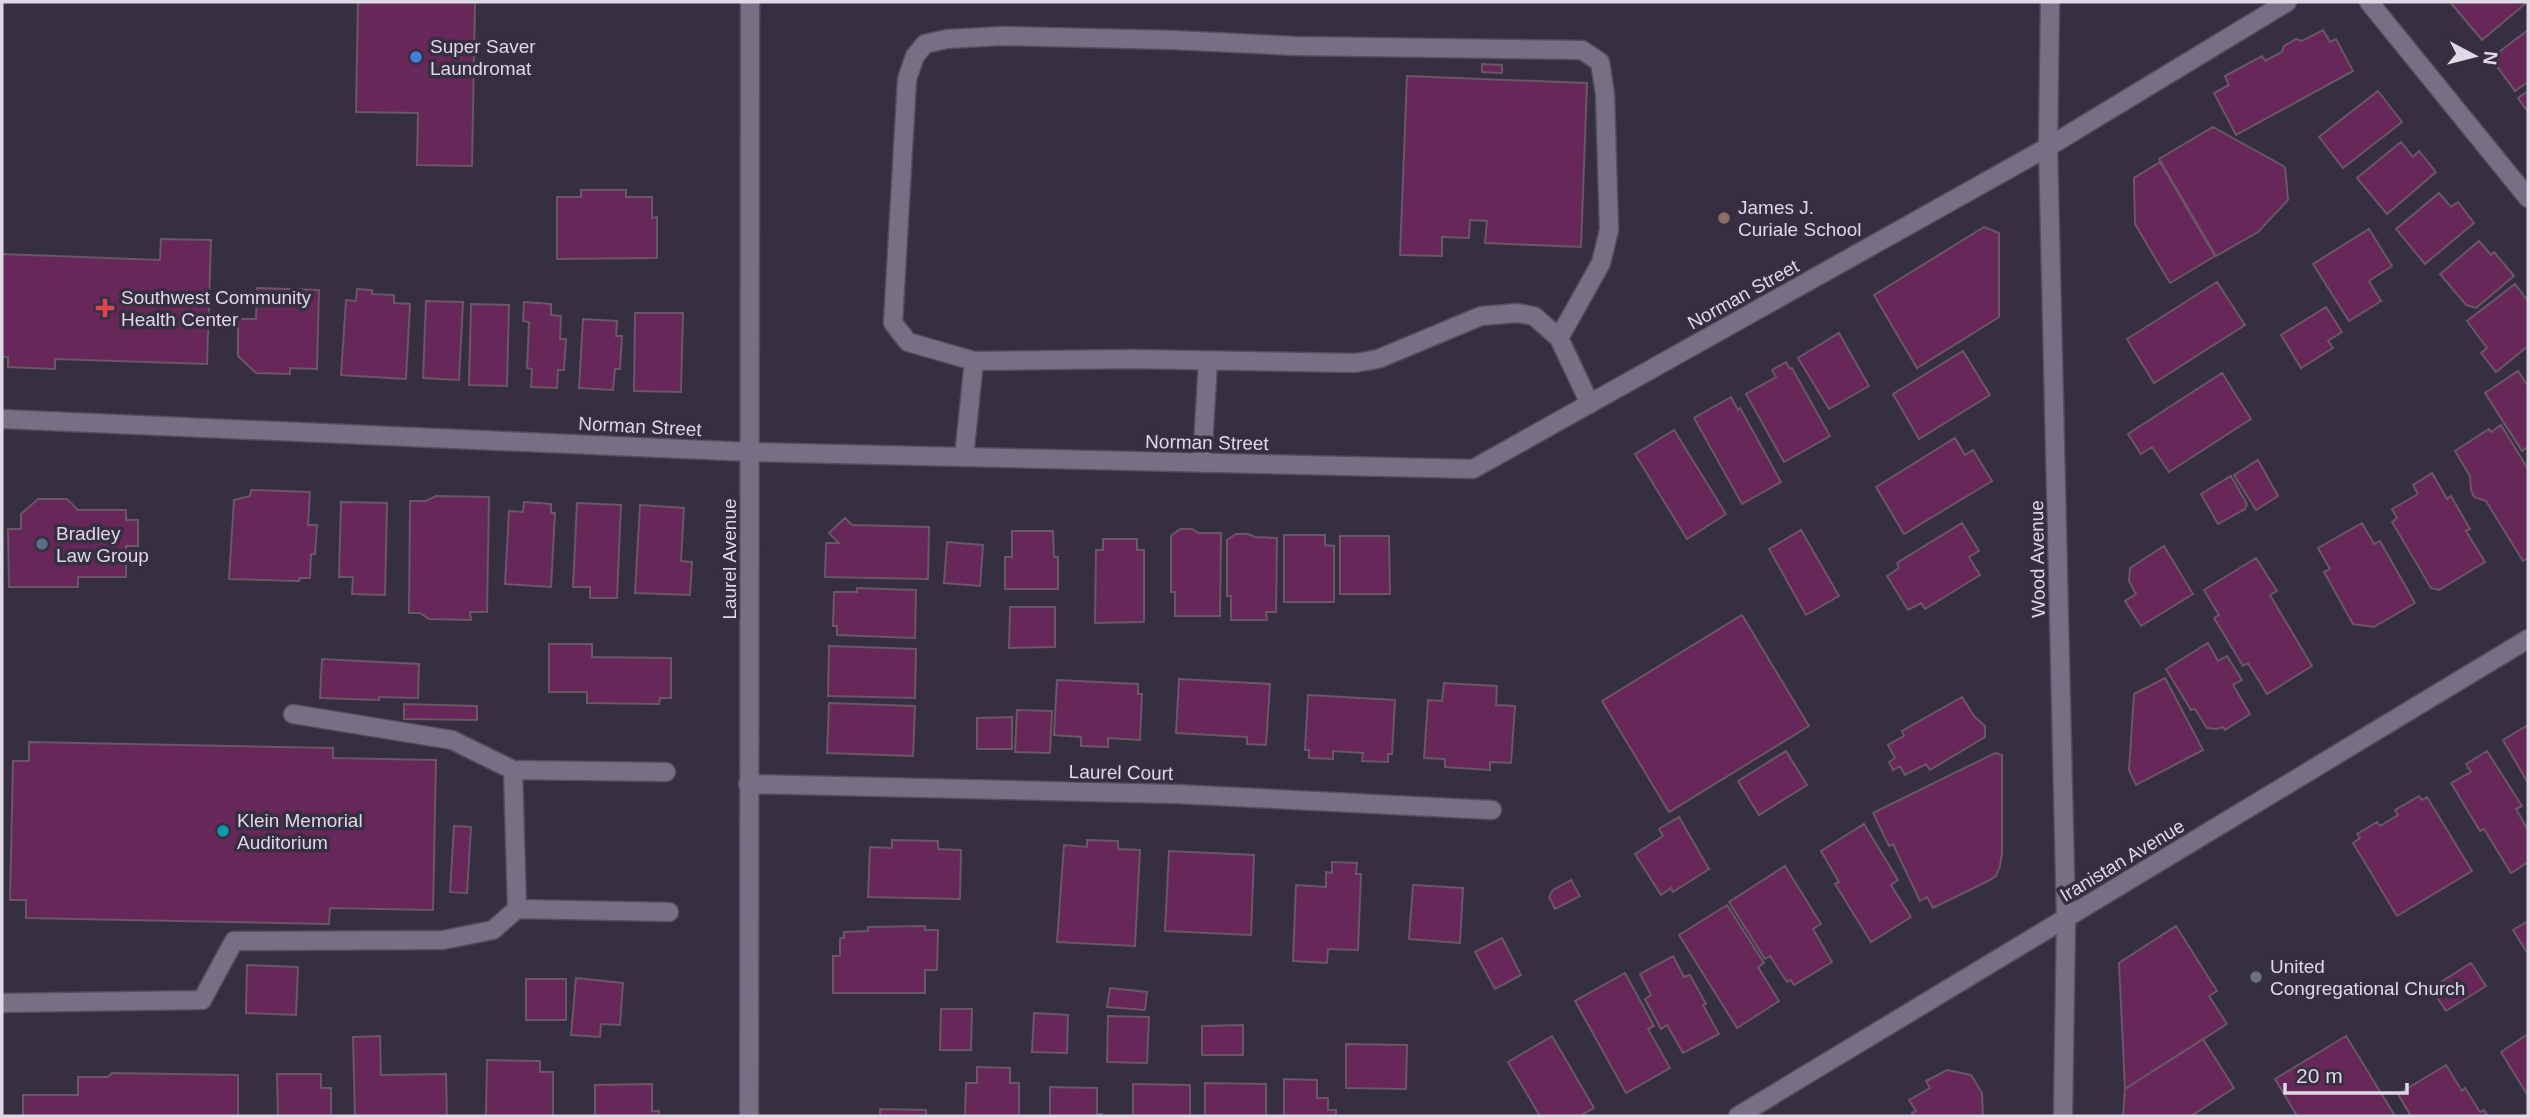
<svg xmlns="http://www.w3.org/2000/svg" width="2530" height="1118" viewBox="0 0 2530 1118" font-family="Arial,sans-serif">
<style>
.building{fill:#682759;stroke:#6a5664;stroke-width:2}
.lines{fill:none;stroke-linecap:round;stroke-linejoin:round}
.lane-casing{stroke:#534d5d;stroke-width:21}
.street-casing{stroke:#534d5d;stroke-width:21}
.secondary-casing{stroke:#534d5d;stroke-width:21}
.lane{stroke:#777085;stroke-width:18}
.street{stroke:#777085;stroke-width:18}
.secondary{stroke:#777085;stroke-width:18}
.shop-dot{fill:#3f7fe0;stroke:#362f42;stroke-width:2.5}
.education-dot{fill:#8d6e63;stroke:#362f42;stroke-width:2.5}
.health-dot{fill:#e0444e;stroke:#362f42;stroke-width:2.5}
.service-dot{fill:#5c6f8a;stroke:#362f42;stroke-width:2.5}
.culture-dot{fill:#0f9aa8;stroke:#362f42;stroke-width:2.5}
.worship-dot{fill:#6b7280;stroke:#362f42;stroke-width:2.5}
.labels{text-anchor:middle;stroke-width:7;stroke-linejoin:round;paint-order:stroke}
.poi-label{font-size:19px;fill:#ddd9e5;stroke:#362f42;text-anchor:start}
.street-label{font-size:19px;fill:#ddd9e5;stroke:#362f42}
</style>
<rect width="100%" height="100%" fill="#362f42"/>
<path class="building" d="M358,2H475L472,166L417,165L418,113L356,112Z
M2450,2H2525L2526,3L2482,40Z
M2323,30L2330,42L2336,39L2353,71L2236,135L2214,93L2229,85L2225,76L2262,56L2265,61L2282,52L2284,46L2296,39L2302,41Z
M2528,30V82L2515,91L2491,58Z
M1482,64L1502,65V73L1482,72Z
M1407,76L1587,83L1581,247L1485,243L1487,221L1470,220L1469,238L1442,237V256L1400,255Z
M2378,91L2402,122L2343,168L2319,137Z
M2528,91V112L2518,98Z
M2213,127L2285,167L2288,200L2258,232L2216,256L2159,159Z
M2401,142L2413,157L2419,151L2436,172L2387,214L2357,178Z
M2160,162L2215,256L2170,283L2135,224L2134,178Z
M581,190H626V197H652V218L657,217V258L557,259V197H581Z
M2439,193L2451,207L2458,202L2474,223L2425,264L2396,229Z
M1984,227L1999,233V317L1917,368L1874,295Z
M2369,229L2392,266L2369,281L2381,301L2349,321L2313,264Z
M161,239L211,240L207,364L55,359V369L8,367V357H2V254L160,260Z
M2479,241L2491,255L2494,252L2514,276L2476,308L2466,305L2440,274Z
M2217,282L2245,325L2154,383L2127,339Z
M2515,284L2528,301V346L2496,372L2481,353L2487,348L2467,321Z
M257,288L319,290L317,369L290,368V374L256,373L238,356V319H256Z
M357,289L372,290V294L394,295V303L410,304L406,379L341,375L346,300L356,301Z
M426,301L463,302L459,380L423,378Z
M524,302L551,304V315L561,316L560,339H566L564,370H558L557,388L531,387L532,369L527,368L529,322L523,321Z
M471,304L509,305L507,386L469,385Z
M2326,307L2342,332L2328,341L2333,348L2301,368L2281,335Z
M635,313H683L681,392L634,391Z
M583,319L617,321L616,336H622L620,369H615L613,390L579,388Z
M1839,333L1869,386L1829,409L1798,358Z
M1963,351L1990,395L1919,439L1893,394Z
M1786,362L1790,369L1792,368L1830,436L1784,462L1746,394L1776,377L1772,370Z
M2518,371L2528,386V447L2522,451L2485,393Z
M2222,373L2251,419L2169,472L2152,447L2141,454L2128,434Z
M1731,397L1738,410L1740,408L1781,482L1742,504L1694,418Z
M2501,425L2528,469V558L2523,561L2486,501L2474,497L2471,490L2470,476L2455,451L2489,429L2491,432Z
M1674,430L1726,514L1687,539L1635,454Z
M1955,438L1965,455L1973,450L1992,481L1904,534L1876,487Z
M2258,460L2278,496L2256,510L2234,475Z
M2432,473L2447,499L2451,496L2470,529L2466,531L2485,562L2439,590L2431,588L2392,522L2397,518L2392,509L2418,494L2413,485Z
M2231,476L2247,504L2245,509L2218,524L2201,494Z
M251,490L310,492L308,525H317L315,554H311L310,578H300L299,581L229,579L234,500L250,496Z
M436,496L489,497L487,612H470L471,620L429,619L420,613H409L410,501H426Z
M38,499H67L78,510H126V520H138V546H126V577H78V587H9L8,529H21V514Z
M341,502L387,503L385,595L352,594L353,577H339Z
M524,502L551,504V513H555L551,587L505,584L509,511L523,512Z
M577,503L621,505L617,598H590V587H573Z
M640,505L684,508L681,561L692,562L690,595L635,593Z
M845,518L852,525L929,527L928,579L825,577L826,543H839L829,533Z
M1962,523L1979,551L1969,557L1980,575L1925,609L1921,603L1908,610L1887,576L1899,568L1897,563Z
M2362,523L2374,544L2380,541L2415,603L2374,627L2353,624L2324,572L2330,569L2318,548Z
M1180,529H1192L1199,533H1221L1220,616H1175V592H1171V536Z
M1801,530L1839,596L1806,615L1769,549Z
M1012,531H1053L1054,557H1058V589H1005V557H1012Z
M1236,534H1248L1255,537L1277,538L1276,612H1266L1267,620H1231V596H1227V540Z
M1284,535H1325V545L1334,546V602H1284Z
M1340,536H1389L1390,594H1340Z
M1103,539H1137V550H1144V622L1095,623L1096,550H1103Z
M947,542L983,545L980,586L944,583Z
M2164,546L2193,594L2141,626L2125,601L2136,594L2129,581L2130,568Z
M2256,558L2277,591L2270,595L2312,666L2267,694L2248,663L2243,666L2214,618L2219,615L2204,590Z
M857,588L916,590L915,638L837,635V626H833L834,592H857Z
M1010,607H1055V647L1009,648Z
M1742,615L1809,726L1669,812L1602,701Z
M2208,643L2218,661L2227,656L2242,680L2233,685L2250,714L2225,730L2223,727L2216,729L2207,728L2195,709L2191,710L2166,669Z
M549,644H592V657L671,658V698H660L659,704L587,703V692H549Z
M829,646L916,649L915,698L828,696Z
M322,659L419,664L418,698L379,697V700L320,698Z
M2165,678L2203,750L2136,785L2129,770L2134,694Z
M1179,679L1270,684L1266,745L1247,744V737L1176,733Z
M1057,680L1138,684V694H1142L1140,740L1108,738V747L1081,746V737L1054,735Z
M1444,683L1497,686L1496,705L1515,706L1511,763L1490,762V770L1445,767V759L1424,758L1428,700L1442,701Z
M1308,695L1395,700L1392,754H1388V762L1362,761L1363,753L1333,751V759L1309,758V750H1305Z
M1962,697L1974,716L1985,726V737L1930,770L1926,764L1905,775L1900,766L1893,770L1889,762L1895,758L1888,745L1904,736L1902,731Z
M829,703L915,706L913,756L827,753Z
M404,704L477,706V720L404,719Z
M1017,710L1052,711L1050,753L1015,752Z
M1012,717V749H977V718Z
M2528,725V783L2503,740Z
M29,742L333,748V758L436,760L433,910L330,908L329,924L26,918V900H10L13,761H29Z
M1786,751L1807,785L1759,815L1738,781Z
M2487,751L2522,806L2516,809L2528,830V862L2511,873L2484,829L2480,831L2451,783L2471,772L2466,764Z
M1995,753L2002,755V853L2000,866L1996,876L1988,881L1933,908L1927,897L1920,901L1893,844L1889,846L1873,813Z
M2419,796L2422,800L2427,797L2472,871L2397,916L2353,843L2360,838L2357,834L2377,822L2380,826L2398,815L2395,810Z
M1679,817L1709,869L1673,892L1671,888L1661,895L1635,854L1663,836L1659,829Z
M1864,824L1898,880L1891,885L1911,917L1871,942L1835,884L1839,882L1821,851Z
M454,826L471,827L467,893L450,892Z
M892,840L938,841V849L961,850L960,899L868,897L870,847L892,848Z
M1087,840L1118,841V849L1140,850L1135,946L1057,942L1064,845L1087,847Z
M1169,851L1254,855L1251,935L1165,931Z
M1332,862L1357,863L1356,874H1361L1358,950L1328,949L1327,963L1293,961L1296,885L1326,887V872L1332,873Z
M1785,866L1821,924L1813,929L1832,962L1794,985L1791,980L1787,982L1770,956L1765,959L1729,902Z
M1571,880L1580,896L1555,909L1549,897L1553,890Z
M1413,885L1463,888L1460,943L1409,939Z
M1727,905L1764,963L1758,967L1779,1001L1737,1028L1679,935Z
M2528,921V954L2513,930Z
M925,926V930H938L937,970H925V993H833V956H840V938H844V932L868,931V927Z
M2176,926L2217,991L2209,996L2227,1024L2125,1089L2119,963Z
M1502,938L1521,975L1495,989L1475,952Z
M1673,956L1684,977L1690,975L1706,1004L1703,1005L1719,1034L1683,1053L1667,1025L1661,1029L1645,999L1651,995L1640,974Z
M2471,963L2486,986L2446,1011L2431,988Z
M247,965L298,967L296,1015L246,1013Z
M1625,973L1654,1026L1648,1029L1670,1068L1626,1093L1575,1001Z
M576,978L623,983L620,1025L601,1024L600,1037L571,1035Z
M526,979H566V1020H526Z
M1110,988L1147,992L1145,1010L1107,1007Z
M941,1009H972L971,1050H940Z
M1034,1013L1068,1015L1067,1053L1032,1052Z
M1108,1016L1149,1017L1147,1063L1107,1062Z
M1243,1025V1055H1202V1026Z
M2528,1034V1096L2501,1052Z
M380,1036L381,1075L446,1074L447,1116H355L353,1037Z
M1552,1036L1594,1108L1580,1116H1540L1508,1062Z
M2346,1036L2395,1116H2297L2275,1079Z
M2203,1039L2234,1088L2191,1116H2123L2125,1089Z
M1346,1044L1407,1045L1406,1089L1346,1088Z
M487,1060L540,1061V1072H553V1116H486Z
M2446,1065L2462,1091L2465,1088L2480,1112L2484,1110L2488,1116H2411L2398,1094Z
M977,1067L1010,1068V1083H1019V1116H965L966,1083H977Z
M1947,1070L1971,1075L1982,1093L1983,1116H1914L1912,1113L1916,1111L1909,1100L1930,1088L1926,1081Z
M112,1073L238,1075V1116H23V1095H78V1077H108Z
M277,1074H321V1088H331V1116H278Z
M1284,1079L1317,1080V1098H1328V1110H1336V1116H1284Z
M1205,1083L1266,1084V1116H1205Z
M652,1084V1111H659V1116H595V1085Z
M1133,1084L1190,1085V1116H1133Z
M1050,1087L1097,1088V1114H1102V1116H1050Z
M880,1109L926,1110V1116H880Z"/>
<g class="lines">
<g class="lane-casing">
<path id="lane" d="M1559,338L1601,263L1609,230L1605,94L1600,62L1582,50L1296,46L1172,40L1002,36L947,39L925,44L915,56L907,79L893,323L908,342L974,361L1132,359L1355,363L1378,359L1481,316L1517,313L1534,316L1559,338L1590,404
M964,457L974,361
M1202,463L1208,361
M293,714L452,740L513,770L666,772
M517,909L669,912
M2,1003L202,1000L234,941L443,940L493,930L517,909L513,770"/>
</g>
<g class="street-casing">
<path id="street" d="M2369,2L2528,198
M2,419L751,452L1473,469L2048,147L2287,2
M748,784L1176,794L1492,810
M2066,918L2528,639
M749,1116L750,2"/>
</g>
<g class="secondary-casing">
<path id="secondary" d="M2050,2L2048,147L2066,918L2063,1116
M1738,1116L2066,918"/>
</g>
<use href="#lane" class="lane"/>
<use href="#street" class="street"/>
<use href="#secondary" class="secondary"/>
</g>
<circle class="shop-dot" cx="416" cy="57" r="7"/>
<circle class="education-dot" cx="1724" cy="218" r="7"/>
<path class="health-dot" d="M101.5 297.5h7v7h7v7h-7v7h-7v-7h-7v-7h7z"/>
<circle class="service-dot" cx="42" cy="544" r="7"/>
<circle class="culture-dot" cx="223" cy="831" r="7"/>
<circle class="worship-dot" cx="2256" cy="977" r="7"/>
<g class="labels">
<g class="poi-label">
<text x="430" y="53">Super Saver<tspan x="430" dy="22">Laundromat</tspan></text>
<text x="1738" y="214">James J.<tspan x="1738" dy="22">Curiale School</tspan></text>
<text x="121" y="304">Southwest Community<tspan x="121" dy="22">Health Center</tspan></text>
<text x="56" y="540">Bradley<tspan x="56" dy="22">Law Group</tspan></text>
<text x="237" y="827">Klein Memorial<tspan x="237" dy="22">Auditorium</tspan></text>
<text x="2270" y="973">United<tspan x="2270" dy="22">Congregational Church</tspan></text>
</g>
<g class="street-label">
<text transform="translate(1743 294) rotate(-29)" y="7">Norman Street</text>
<text transform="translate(640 426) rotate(3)" y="7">Norman Street</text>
<text transform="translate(1207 442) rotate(1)" y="7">Norman Street</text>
<text transform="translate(729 559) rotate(-90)" y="7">Laurel Avenue</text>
<text transform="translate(2037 559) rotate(-91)" y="7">Wood Avenue</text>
<text transform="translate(1121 772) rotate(1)" y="7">Laurel Court</text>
<text transform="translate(2122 860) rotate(-31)" y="7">Iranistan Avenue</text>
</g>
</g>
<rect width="2530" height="1118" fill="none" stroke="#ddd9e5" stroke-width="7"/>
<g transform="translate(2474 56) rotate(97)" stroke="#362f42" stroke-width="5" paint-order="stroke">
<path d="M0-5L12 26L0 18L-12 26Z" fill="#ddd9e5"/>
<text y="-10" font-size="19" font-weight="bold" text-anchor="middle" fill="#ddd9e5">N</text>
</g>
<path d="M2285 1083v10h122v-10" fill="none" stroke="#ddd9e5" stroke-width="3.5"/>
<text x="2296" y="1083" font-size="21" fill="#ddd9e5" stroke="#362f42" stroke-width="5" paint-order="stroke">20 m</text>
</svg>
